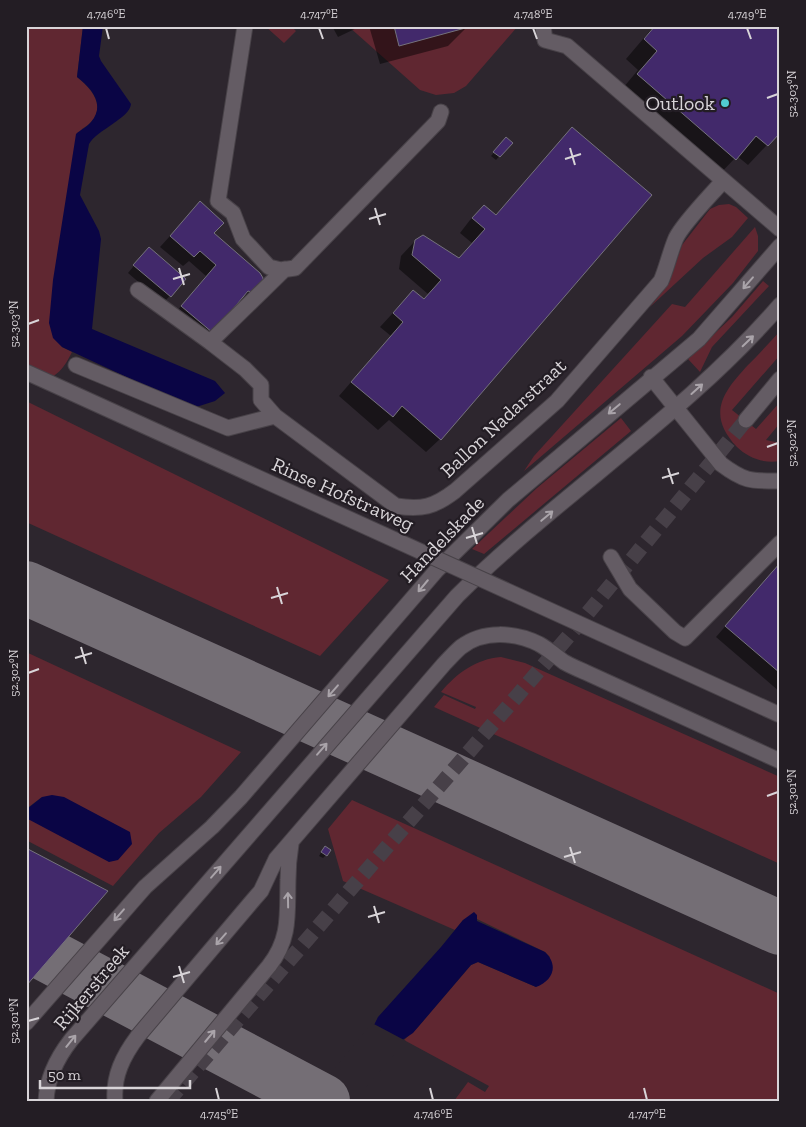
<svg xmlns="http://www.w3.org/2000/svg" width="806" height="1127" viewBox="0 0 806 1127" font-family="'Zilla Slab',serif">
<style>
.green{fill:#602731}
.water{fill:#0a0545}
.pier{fill:#2d262e}
.shadow{fill:#0007}
.lines{fill:none;stroke-linecap:round;stroke-linejoin:round}
.taxiway{stroke:#746e75;stroke-width:54}
.building{fill:#42296b;stroke:#75727c}
.minor-tunnel{stroke:#474048;stroke-width:15;stroke-dasharray:15 8;stroke-linecap:butt}
.minor-casing{stroke:#484248;stroke-width:17}
.minor{stroke:#645c64;stroke-width:15}
.minor-bridge-casing{stroke:#484248;stroke-width:17;stroke-linecap:butt}
.minor-bridge{stroke:#645c64;stroke-width:15}
.oneway{stroke:#aaa4aa}
.ticks{fill:none;stroke:#d8d4d8;stroke-width:2}
.poi-dot{fill:#51ccd2;stroke:#231d24;stroke-width:2}
.labels{text-anchor:middle;stroke-width:4.5;stroke-linejoin:round;paint-order:stroke}
.poi-label{font-size:20px;fill:#d8d4d8;stroke:#231d24;text-anchor:end}
.street-label{font-size:20px;fill:#d8d4d8;stroke:#231d24}
.neatline{fill:none;stroke:#d8d4d8;stroke-width:2}
.ticks-label{font-size:12px;text-anchor:middle;fill:#d8d4d8}
</style>
<rect width="100%" height="100%" fill="#2d262e"/>
<path class="green" d="M26,26H83L77,77C96,92 109,113 82,129L62,347L72,352C61,375 51,381 26,383Z
M265,26H291L296,31L284,43Z
M348,26H393L399,45L464,26H518L466,86L454,93L436,95L420,90Z
M729,204L736,207L748,218L732,237L703,258L650,307L669,283L682,245L710,209L719,205Z
M755,227L758,236V251L733,283L682,336L524,471L534,456L672,304L685,307Z
M763,281L769,286L712,347L700,372L688,359L732,317Z
M780,331V355L732,410L756,429L780,402V423L766,440L780,443V461C765,464 748,458 737,447C706,414 723,392 748,365C759,354 770,342 780,331Z
M26,401L389,580L320,656L26,522Z
M621,418L631,431L484,554L472,549L537,488Z
M26,652L241,752L201,797L159,833L113,886L26,840V818L30,820L42,797L26,809Z
M501,657L525,663L780,777V864L434,707L444,695L475,709L476,707L441,692C457,673 476,659 501,657Z
M352,800L780,994V1101H454L468,1082L485,1092L489,1086L404,1040L418,1027L471,965L478,962L536,987L550,957L545,952L477,919L463,920L455,930L343,881L328,829Z"/>
<path class="water" d="M83,26H103L99,56L101,61L131,104C130,118 97,130 89,144L80,195L99,231L101,239L92,329L215,381L225,393L215,401L193,408L62,347L53,338L49,323L53,280L76,134C80,130 87,127 91,122C106,104 91,88 77,77Z
M52,795L64,797L130,832L132,844L118,860L109,862L26,818L27,809L42,797Z
M474,912L477,915V921L545,952C559,965 553,981 536,987L478,962L471,965L413,1033L311,1101L371,1031L378,1017L441,947L463,920Z"/>
<path class="pier" d="M372,1023L406,1041L354,1101H308Z"/>
<path class="shadow" d="M332,26H361L338,37Z
M369,26H467V27L448,46L380,64Z
M654,26H780V131L748,165L737,156L716,178L618,94L638,70L626,59Z
M572,128L440,439L426,452L389,420L378,430L339,396L391,336L380,327L413,291L423,300L428,294L399,269L401,256L415,241L458,259L472,243L460,233L470,220L484,207L495,216Z
M506,139L511,143L496,160L491,156Z
M200,203L212,233L262,281L246,301H238L201,342L172,317L206,276L189,261L183,266L160,247Z
M142,256L185,280L163,303L128,273Z
M780,563V692L716,637Z
M322,851L326,855L323,858L319,856Z"/>
<g class="lines">
<path class="taxiway" d="M26,588L780,928
M26,944L323,1101"/>
</g>
<path class="building" d="M394,26H468L469,27L399,46Z
M655,26H780V133L768,146L756,136L736,160L637,74L657,51L644,39Z
M572,127L652,195L441,440L402,406L393,417L351,382L403,322L393,313L413,290L424,299L441,280L412,255L415,240L423,235L459,258L485,229L472,218L484,205L496,215Z
M506,137L513,143L500,157L493,152Z
M200,201L224,223L214,233L260,273L263,278V281L251,292L248,291L213,333L181,306L216,265L200,251L194,257L170,236Z
M149,247L186,279L171,297L133,265Z
M780,563V673L725,626Z
M325,846L331,850L327,856L321,852Z
M26,848L108,891L26,986Z"/>
<g class="lines">
<path class="minor-tunnel" d="M168,1101L573,631L746,420"/>
<g class="minor-casing">
<path id="minor" d="M245,26L218,201L233,213L243,239L269,267L281,270L295,268L438,121L441,112
M543,26L545,40L567,46L780,229
M285,269L210,342L245,369L261,385V400L275,416L396,506C422,510 434,507 455,491L557,401L661,281C667,267 670,252 676,238C684,222 711,195 723,181
M138,290L210,342
M76,365L228,428L275,416
M651,377L721,464C745,482 751,481 780,481
M746,420L780,379
M611,557L630,589L675,632L685,638L780,543
M26,1023L145,887L212,827L241,797L436,571L508,500L699,339L780,246
M46,1101C47,1077 57,1058 71,1040L457,596C560,494 685,415 780,305
M115,1101C113,1076 123,1056 138,1036L254,899L261,891L276,859L444,664C450,658 455,652 461,647C483,630 515,632 539,644C548,649 556,656 564,662C571,666 578,669 585,672L780,761
M157,1101L269,966C291,938 287,913 288,880C288,868 289,856 291,844"/>
</g>
<use href="#minor" class="minor"/>
<g class="minor-bridge-casing">
<path id="minor-bridge" d="M26,372L780,715"/>
</g>
<use href="#minor-bridge" class="minor-bridge"/>
</g>
<defs><path id="oneway-shaft" d="M-6 0H5M1.5-3L5.5 0L1.5 3" fill="none" stroke-width="1.6" stroke-linecap="round" stroke-linejoin="round" transform="scale(1.25)"/></defs>
<g class="oneway">
<use href="#oneway-shaft" transform="translate(748 283) rotate(131)"/>
<use href="#oneway-shaft" transform="translate(748 341) rotate(-44)"/>
<use href="#oneway-shaft" transform="translate(697 389) rotate(-42)"/>
<use href="#oneway-shaft" transform="translate(614 409) rotate(140)"/>
<use href="#oneway-shaft" transform="translate(547 516) rotate(-40)"/>
<use href="#oneway-shaft" transform="translate(423 586) rotate(130)"/>
<use href="#oneway-shaft" transform="translate(333 691) rotate(131)"/>
<use href="#oneway-shaft" transform="translate(322 749) rotate(-49)"/>
<use href="#oneway-shaft" transform="translate(216 872) rotate(-49)"/>
<use href="#oneway-shaft" transform="translate(288 900) rotate(-91)"/>
<use href="#oneway-shaft" transform="translate(119 915) rotate(131)"/>
<use href="#oneway-shaft" transform="translate(221 939) rotate(131)"/>
<use href="#oneway-shaft" transform="translate(210 1036) rotate(-50)"/>
<use href="#oneway-shaft" transform="translate(71 1041) rotate(-51)"/>
</g>
<path class="ticks" d="M106,28L109,39M319,28L323,39M533,28L537,39M747,28L751,39M767,98L778,94M570,148L575,165M565,159L581,154M375,208L380,225M369,219L386,214M179,268L184,285M173,279L190,274M28,324L39,320M767,447L778,443M668,468L673,484M662,478L679,473M472,527L477,544M466,538L483,533M277,587L282,604M271,598L288,593M81,647L86,664M75,658L92,653M28,673L39,669M767,796L778,792M570,847L575,863M564,857L581,852M374,906L379,923M368,917L385,912M179,966L184,983M173,977L190,972M28,1021L39,1018M216,1088L219,1100M430,1088L433,1100M644,1088L647,1100"/>
<circle class="poi-dot" cx="725" cy="103" r="5"/>
<g class="labels">
<g class="poi-label">
<text x="715" y="110">Outlook</text>
</g>
<g class="street-label">
<text transform="translate(503 418) rotate(-43)" y="7">Ballon Nadarstraat</text>
<text transform="translate(343 494) rotate(24)" y="7">Rinse Hofstraweg</text>
<text transform="translate(442 539) rotate(-46)" y="7">Handelskade</text>
<text transform="translate(91 987) rotate(-50)" y="7">Rijkerstreek</text>
</g>
</g>
<rect width="806" height="1127" fill="none" stroke="#231d24" stroke-width="55"/>
<path d="M40 1080v8h150v-8" fill="none" stroke="#d8d4d8" stroke-width="2.5"/>
<text x="48" y="1080" font-size="15" fill="#d8d4d8" stroke="#231d24" stroke-width="4" paint-order="stroke">50 m</text>
<rect x="28" y="28" width="750" height="1072" class="neatline"/>
<g class="ticks-label">
<text x="106" y="18">4.746°E</text>
<text x="319" y="18">4.747°E</text>
<text x="533" y="18">4.748°E</text>
<text x="747" y="18">4.749°E</text>
<text transform="translate(792 94) rotate(-90)" y="4">52.303°N</text>
<text transform="translate(14 324) rotate(-90)" y="4">52.303°N</text>
<text transform="translate(792 443) rotate(-90)" y="4">52.302°N</text>
<text transform="translate(14 673) rotate(-90)" y="4">52.302°N</text>
<text transform="translate(792 792) rotate(-90)" y="4">52.301°N</text>
<text transform="translate(14 1021) rotate(-90)" y="4">52.301°N</text>
<text x="219" y="1118">4.745°E</text>
<text x="433" y="1118">4.746°E</text>
<text x="647" y="1118">4.747°E</text>
</g>
</svg>
